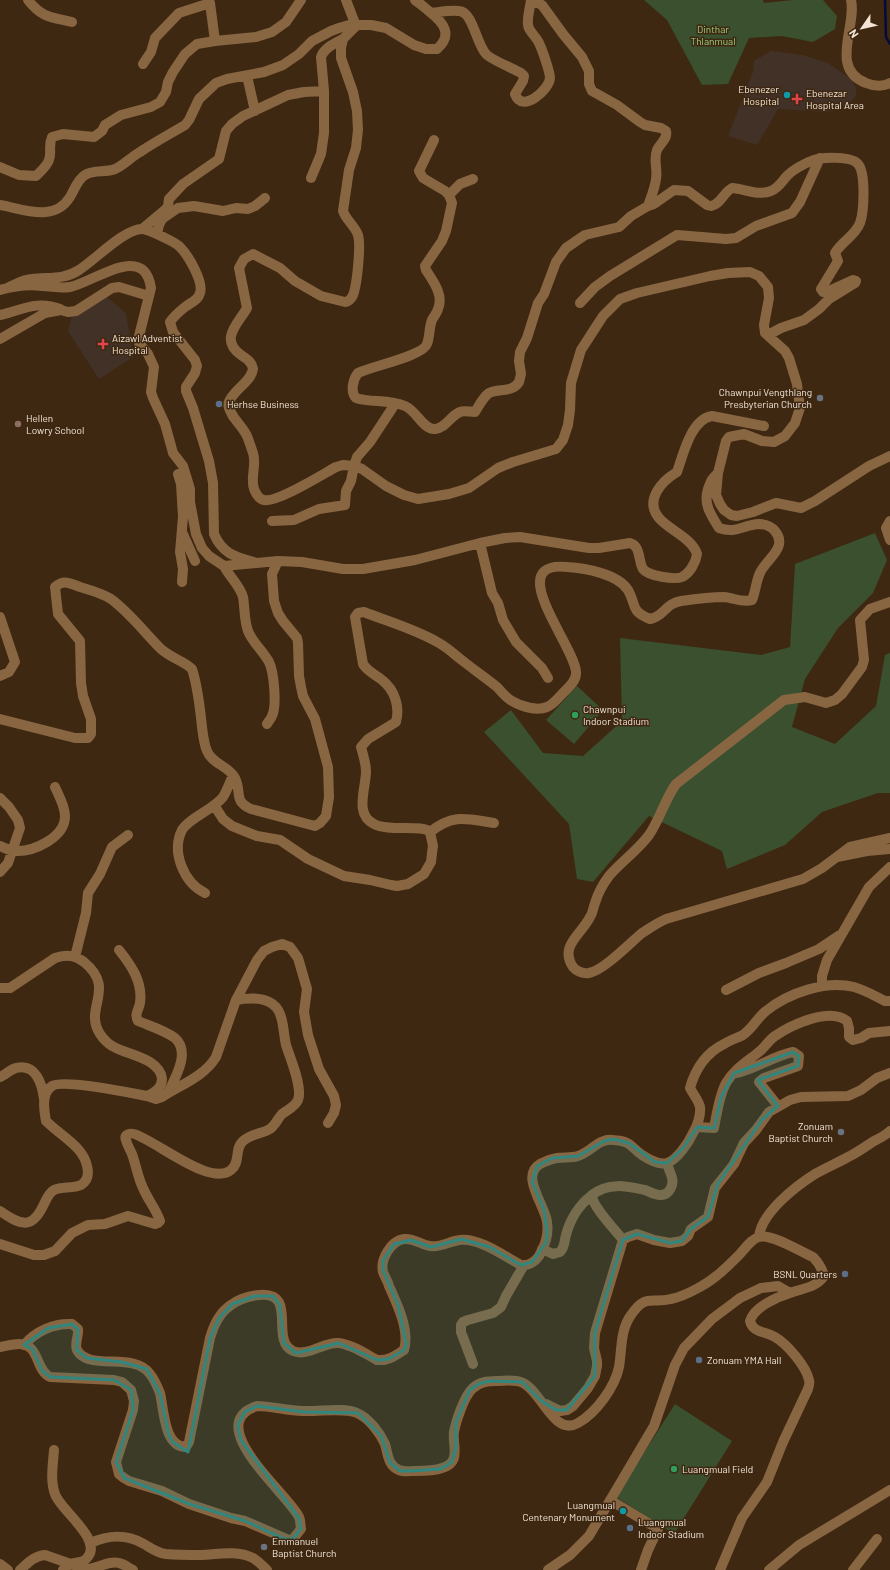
<svg xmlns="http://www.w3.org/2000/svg" width="890" height="1570" viewBox="0 0 890 1570" font-family="Barlow,sans-serif">
<style>
.medical{fill:#423127}
.green{fill:#3a502e}
.lines{fill:none;stroke-linecap:round;stroke-linejoin:round}
.stream{stroke:#020c3b;stroke-width:2.5}
.minor{stroke:#896642;stroke-width:10}
.marked{fill:#31867e;fill-opacity:0.2;stroke:#31867e;stroke-width:3;stroke-linejoin:round}
.culture-dot{fill:#0f9aa8;stroke:#3e2812;stroke-width:1.5}
.health-dot{fill:#e0444e;stroke:#3e2812;stroke-width:1.5}
.worship-dot{fill:#6b7280;stroke:#3e2812;stroke-width:1.5}
.service-dot{fill:#5c6f8a;stroke:#3e2812;stroke-width:1.5}
.education-dot{fill:#8d6e63;stroke:#3e2812;stroke-width:1.5}
.leisure-dot{fill:#2e9e5b;stroke:#3e2812;stroke-width:1.5}
.labels{text-anchor:middle;stroke-width:3;stroke-linejoin:round;paint-order:stroke}
.park-label{font-size:10px;fill:#9bd181;stroke:#3e2812}
.poi-label{font-size:10px;fill:#f3e4d6;stroke:#3e2812;text-anchor:start}
</style>
<rect width="100%" height="100%" fill="#3e2812"/>
<path class="medical" d="M771,51L803,55L828,63L851,79L856,88V96L849,103L839,109L827,112L778,109L757,145L728,136L753,72L754,61Z
M103,294L126,313L133,357L99,379L68,331L72,316Z"/>
<path class="green" d="M644,0H763L764,3L793,0H823L837,16L835,29L813,42L782,36L749,38L728,84L702,85L667,20Z
M875,533L887,560L873,593L838,628L805,679L792,727L835,744L876,706L885,655L890,653V793H878L822,812L785,845L727,869L722,851L649,816L593,882L577,879L569,824L484,732L511,710L543,753L583,756L622,721L620,638L761,655L790,647L795,564Z
M577,686L603,710L574,744L546,720Z
M675,1404L732,1441L674,1534L616,1497Z"/>
<g class="lines">
<path class="stream" d="M885,0L886,37L890,44"/>
<path class="minor" d="M28,0C42,18 51,17 72,22
M208,0L210,3L215,41
M346,0L356,26
M531,0L542,5L563,34L582,57L589,71V84L592,91L617,105L640,122L645,125L661,128L666,131C668,139 660,143 657,150C653,160 658,169 656,179C655,188 651,197 648,206
M851,0C857,26 829,69 866,83C873,86 883,87 890,83
M431,13C440,12 450,10 459,11C473,12 476,43 486,54C490,59 514,69 521,73L524,76L523,81L515,94C522,114 549,90 550,78C550,72 542,49 539,43C536,36 529,32 528,25C527,17 530,8 531,0
M356,26L343,39L341,48V58L353,92L357,111L358,130L356,148L349,170L343,211C346,220 355,226 358,235C361,245 357,289 352,297C350,300 348,302 345,302L321,296L295,281L280,268L253,254L244,259L239,268L247,308C238,324 219,339 241,355C247,359 252,362 253,369C251,383 232,390 228,404C230,417 241,424 247,436C249,441 251,447 253,453C257,465 250,477 254,489C256,494 259,499 264,500C277,503 323,474 336,467L343,465L354,466L362,469L386,486L404,495L418,499L449,494L469,488L498,468L513,462L556,449L563,440L568,425L570,410L571,383L581,350L603,316L620,299L637,293L710,276L728,273L750,272L759,276L768,287L769,298L764,325L765,333L785,351L789,358L797,384L800,408L795,423L785,436L774,442L762,441L744,434L729,437L726,441L718,473L716,495L720,504L724,510L731,515L737,516L753,512L776,503L801,508L815,501L869,466L890,456
M143,64L151,52L155,38L179,13L210,3
M247,76L255,111
M434,140L419,171L423,178L445,191L449,195L452,203L446,231L442,241L425,266L426,270C433,281 444,295 438,309C437,313 434,316 432,320C429,327 430,336 427,344C423,356 372,366 358,373C353,379 350,392 356,398C371,403 389,399 405,406C417,411 423,430 435,429C446,428 450,416 460,412C464,410 470,412 475,412C479,406 483,397 489,393C499,388 512,393 519,382L521,374L519,361L520,352L527,338L538,303L544,294L556,262L566,248L585,235L619,227L631,216L648,206L654,204L674,190L688,191L707,205L711,206C721,204 723,193 732,188C745,189 758,196 771,191C778,188 781,183 786,177C792,170 805,163 814,160C822,157 852,156 858,164C866,173 864,212 860,223C855,236 842,241 835,253L838,261L821,289L823,292L831,290L853,280L856,281L855,283L829,299L819,309L804,320L781,328L770,334L765,333
M0,167L19,175L36,176C40,172 47,166 49,160C52,152 48,146 52,137L63,134L94,137L102,131L105,125L121,115L151,107L160,102L166,92L168,82L173,72L185,54L197,44L215,41L256,37L272,32L286,22L301,0
M311,178L321,154L324,133V91L321,57C324,48 335,43 343,39
M449,195L460,184L473,179
M0,205C23,209 54,223 70,197C75,189 77,180 85,175C94,169 105,173 115,169C124,165 131,157 140,152C155,142 170,134 185,125L189,120L199,99L216,83L227,79L264,72L283,65L299,54L312,41L331,31L339,28L349,25H371L386,28L414,45L426,49H437C453,35 444,23 430,12C425,8 421,4 415,0
M142,229L166,209L168,206L169,199L183,184L219,159L226,131L232,124L243,116L288,95L304,92L324,91
M157,234L159,225L162,219L178,208L194,206L223,211L236,208L248,209L255,206L265,198
M9,287C16,284 24,279 32,279C49,277 64,280 79,270C95,260 124,229 142,229C148,229 177,243 180,247C188,255 204,282 200,293C198,301 191,302 185,307C180,311 174,316 170,322L173,332L195,360L197,366L195,373L186,387V391L193,408L209,461L213,483L214,534C223,555 237,557 257,563
M0,290C14,286 28,284 42,286C51,286 61,289 70,287C93,283 144,241 151,288L139,336V343L148,354L154,367L151,392L153,398L165,424L173,453L183,466L190,489V502L196,534L202,548L209,556L224,566L278,561
M580,303L595,287L610,276L677,235L726,239L736,238L756,226L792,213L800,202L820,158
M0,315C22,310 37,300 60,309
M0,339L45,313L61,310L68,312L76,311L112,288L119,287L149,296
M178,474L181,484L183,517L180,552L183,569L182,582
M272,521L294,520L319,509L345,505L346,491L351,481L354,466L357,457L370,442L395,404
M890,521L886,528L890,540
M183,534L195,561
M480,543L492,593L498,603L503,620L516,642L542,668L548,678
M224,566C229,576 240,586 243,597C245,609 244,620 248,631C253,643 263,651 269,662C274,672 277,706 272,716C271,719 268,722 267,724
M890,602L870,609L860,620L864,660L862,667L842,694L835,700L826,703L805,697L784,700L676,784C664,801 660,819 649,835C638,850 621,862 609,876C603,884 598,893 595,903C593,908 593,913 590,917C581,935 559,946 573,967C576,971 583,974 589,973C604,970 629,944 642,933C650,928 657,923 666,919L803,879L822,868L850,847L890,838
M0,617L15,662L9,672L0,676
M0,719L75,738H88L91,734V719L83,696L81,683L80,641L58,614L55,587C64,579 69,583 80,587C90,590 102,593 111,599C130,613 145,633 161,649C171,658 184,661 192,669C198,687 200,708 202,727C203,735 204,744 207,751C212,764 229,766 235,778C242,792 233,801 251,809L315,826L320,823L326,816L329,797L328,767L315,719L303,696L301,687L299,676L298,643L297,638L283,621L278,613L274,601L272,574L278,561L302,562L343,569H363L415,560L480,543L505,538L520,537L589,548H599L630,543C641,546 638,561 643,569C648,576 675,580 682,577C690,573 696,562 697,554C692,538 669,530 659,518C644,500 662,481 677,472C683,455 691,419 712,416L764,426
M214,805L223,819L232,826L257,836L280,840L308,859L344,876L370,880L391,885L397,886L408,884L424,874L431,862L432,853L433,846L430,832C423,824 388,832 374,824C354,814 366,789 366,771C366,763 363,755 361,747L368,739L396,722C400,707 395,690 382,680C375,674 368,672 363,664L355,617L358,613L364,612C389,622 415,629 439,643C448,648 455,655 463,661C474,670 486,678 497,687C502,692 506,698 512,701C522,707 537,711 547,707C554,704 558,698 563,693C568,688 576,681 576,674C579,651 500,560 567,567C585,568 618,574 628,590C637,606 630,611 650,619C665,616 664,604 681,601C695,599 710,597 724,597C734,598 743,603 752,600C756,591 756,579 761,571C768,558 788,547 775,531C771,526 766,524 759,524C743,525 736,534 719,528C711,515 703,504 708,489C711,481 712,478 718,473
M430,832C454,813 467,819 494,823
M0,846C5,848 10,851 15,851C33,852 65,838 65,816C65,806 59,796 55,787
M837,857L867,851L890,849
M0,872L8,863L20,828L18,820L9,807L0,798
M205,893C184,883 171,852 182,830C188,819 214,809 223,797C227,791 230,782 233,775
M119,950C131,965 143,982 140,1003C139,1010 134,1013 138,1021C150,1026 164,1030 175,1038C191,1052 175,1078 168,1093
M75,957L86,913L88,893L100,874L112,847L128,835
M822,986V976L827,960L869,887L890,867
M0,988H10L55,958C66,954 75,955 84,962C117,989 83,1008 100,1034C104,1040 109,1045 116,1048C130,1055 160,1059 162,1079C162,1088 154,1093 147,1096C131,1093 63,1079 52,1086C41,1093 44,1110 46,1121C56,1131 69,1139 78,1149C86,1158 94,1177 81,1185C72,1189 62,1186 54,1190C49,1193 47,1198 45,1202C33,1229 23,1227 0,1211
M726,990L759,973L786,963L819,949L840,935
M736,1073C756,1069 773,1056 793,1052L799,1056L798,1066L764,1078L759,1082L778,1106
M0,1077C5,1075 11,1069 16,1068C36,1063 42,1084 44,1099
M147,1096L156,1099L162,1097C180,1085 204,1077 216,1057L236,1000L257,960L264,951L272,947L282,944L290,947L298,958L307,989L304,1012L308,1035L319,1069L334,1096L336,1105L334,1113L328,1123
M697,1127L714,1128C717,1113 719,1096 726,1083C734,1069 748,1061 760,1051C765,1047 769,1040 775,1036C791,1025 829,1007 847,1021L849,1028V1037L853,1040L861,1038L869,1033L890,1031
M759,1237C761,1213 796,1186 815,1174C826,1168 837,1163 848,1157C857,1153 866,1146 874,1141C880,1138 885,1136 890,1131
M623,1240C616,1231 591,1205 592,1195C608,1182 626,1186 645,1190C650,1192 655,1195 660,1195C669,1196 674,1185 672,1178C671,1173 668,1168 667,1163
M0,1244L34,1255H44L55,1251L72,1233L88,1225L105,1224L128,1216L155,1224L158,1223L160,1221C156,1209 148,1200 143,1188C138,1178 136,1165 132,1154C130,1149 127,1145 126,1140C125,1138 125,1136 127,1135C138,1124 207,1190 231,1170C241,1162 234,1149 243,1141C251,1134 260,1134 268,1130C275,1127 277,1119 282,1114C287,1110 295,1107 298,1100C303,1087 290,1058 286,1045C283,1032 284,1017 276,1007C266,996 248,998 236,1000
M542,1249L553,1254L560,1252C565,1247 564,1242 566,1235C570,1220 579,1205 591,1196
M24,1345C36,1331 54,1323 72,1324L78,1329C79,1336 74,1344 77,1350C89,1372 134,1351 150,1374C154,1379 158,1388 160,1393C164,1410 164,1447 186,1447L189,1442L210,1338C214,1325 219,1313 231,1305C239,1299 249,1296 259,1295C299,1291 269,1340 293,1351C307,1357 324,1342 338,1343C351,1344 366,1354 377,1360C388,1361 395,1356 404,1350C410,1330 397,1304 389,1286C388,1281 384,1276 383,1272C380,1259 391,1241 404,1239C414,1238 422,1245 430,1246C440,1248 450,1241 460,1240C480,1238 504,1256 521,1265C528,1266 535,1262 539,1256C545,1245 549,1235 547,1222C545,1205 520,1176 540,1164C546,1161 551,1159 557,1158C564,1157 572,1158 578,1156C591,1152 599,1138 613,1140C631,1141 630,1146 642,1155C648,1159 659,1165 667,1163C677,1160 689,1142 693,1133C697,1127 701,1115 700,1107C699,1101 693,1094 690,1088C695,1070 706,1053 724,1044C730,1040 737,1038 743,1035C753,1028 757,1018 766,1011C788,993 826,980 854,987C865,990 875,996 885,1001H890
M0,1347C6,1346 13,1344 19,1344C40,1344 35,1370 50,1377L114,1380L122,1382L131,1390L134,1401L133,1410L116,1462L119,1474L124,1478L129,1481L162,1491L189,1504L231,1518L245,1521L289,1540L293,1539L301,1529C300,1525 301,1521 299,1517C288,1494 201,1424 257,1406C272,1406 287,1411 303,1411C319,1412 343,1407 357,1413C369,1418 380,1433 385,1444C388,1454 388,1466 399,1470C404,1472 410,1471 415,1471C423,1471 434,1471 442,1468C462,1462 452,1445 454,1432C456,1421 464,1397 472,1389C479,1382 487,1381 497,1381C505,1381 516,1379 523,1383C542,1392 554,1437 578,1423C596,1413 615,1387 619,1367C622,1350 620,1330 631,1315C646,1293 651,1304 671,1299C682,1297 691,1292 700,1287C715,1279 727,1267 739,1255C745,1249 751,1239 759,1237C771,1233 801,1252 813,1257C819,1263 822,1268 824,1276C816,1288 803,1288 790,1293C777,1297 754,1307 750,1321C753,1333 765,1331 775,1337C787,1344 806,1366 809,1380C810,1383 809,1386 808,1389L783,1442L767,1482L742,1518L720,1570
M473,1364L461,1332V1325L463,1322L468,1320L493,1313L501,1307L506,1296L524,1265
M546,1404L560,1411L567,1410L573,1406L588,1388L595,1376L597,1366V1361L594,1348L595,1333L623,1240L628,1237L637,1234L654,1240L670,1243L682,1241L688,1236L691,1229L708,1217L715,1188L734,1164L744,1143L756,1130L769,1112L790,1100L801,1097L848,1096L861,1090L877,1078L890,1073
M54,1450C53,1464 50,1481 55,1494C60,1510 104,1540 87,1558C83,1563 76,1562 70,1564C68,1565 65,1568 63,1570
M610,1500L658,1529L648,1550L641,1570
M91,1543C108,1535 127,1534 144,1544C151,1548 157,1553 166,1554C178,1555 190,1555 202,1555C219,1554 237,1550 253,1558C258,1561 263,1566 267,1570
M0,1564L8,1570
M20,1570C28,1563 34,1556 45,1555L85,1569C96,1570 108,1560 119,1563C124,1564 129,1568 133,1570
M548,1570L570,1555L589,1536L654,1426L675,1365L684,1348L712,1319L740,1298L761,1288L770,1287L778,1286L790,1293
M769,1570L799,1545L890,1490
M853,1570L877,1539"/>
</g>
<path class="marked" d="M793,1052L799,1056L798,1066L758,1080L778,1106L762,1120L718,1184L708,1217L691,1229L682,1241L670,1243L637,1234L623,1240L595,1333V1376L567,1410H556L541,1401L522,1382L489,1381L479,1384L470,1390L456,1423V1448L452,1462L441,1469L411,1471H400L390,1463L381,1436L358,1413L304,1412L257,1406L245,1412L238,1425L241,1440L299,1518L301,1529L293,1539H284L245,1521L189,1504L124,1478L116,1462L133,1410L131,1390L114,1380L50,1377L42,1371L32,1349L24,1345L48,1328L72,1324L78,1329L77,1350L87,1358L122,1362L147,1369L160,1393L169,1435L173,1442L188,1452L210,1338L219,1318L232,1304L255,1296H273L280,1305L284,1343L296,1353L339,1343L377,1360L388,1359L404,1350L406,1344L398,1305L383,1271V1260L394,1244L411,1240L431,1247L461,1239L490,1247L521,1265L532,1262L546,1242L547,1233L544,1210L532,1182L537,1166L552,1158L578,1156L604,1141L613,1139L629,1143L655,1162L667,1163L683,1148L697,1127L714,1128L721,1097L734,1073Z"/>
<g class="culture-dot">
<circle cx="787" cy="95" r="4"/>
<circle cx="623" cy="1511" r="4"/>
</g>
<g class="health-dot">
<path d="M795 93h4v4h4v4h-4v4h-4v-4h-4v-4h4z"/>
<path d="M101 338h4v4h4v4h-4v4h-4v-4h-4v-4h4z"/>
</g>
<g class="worship-dot">
<circle cx="820" cy="398" r="4"/>
<circle cx="841" cy="1132" r="4"/>
<circle cx="264" cy="1547" r="4"/>
</g>
<g class="service-dot">
<circle cx="219" cy="404" r="4"/>
<circle cx="845" cy="1274" r="4"/>
<circle cx="699" cy="1360" r="4"/>
<circle cx="630" cy="1528" r="4"/>
</g>
<circle class="education-dot" cx="18" cy="424" r="4"/>
<g class="leisure-dot">
<circle cx="575" cy="715" r="4"/>
<circle cx="674" cy="1469" r="4"/>
</g>
<g class="labels">
<g class="park-label">
<text x="713" y="33">Dinthar<tspan x="713" dy="12">Thlanmual</tspan></text>
</g>
<g class="poi-label">
<text x="779" y="93" text-anchor="end">Ebenezer<tspan x="779" dy="12">Hospital</tspan></text>
<text x="806" y="97">Ebenezar<tspan x="806" dy="12">Hospital Area</tspan></text>
<text x="112" y="342">Aizawl Adventist<tspan x="112" dy="12">Hospital</tspan></text>
<text x="812" y="396" text-anchor="end">Chawnpui Vengthlang<tspan x="812" dy="12">Presbyterian Church</tspan></text>
<text x="227" y="408">Herhse Business</text>
<text x="26" y="422">Hellen<tspan x="26" dy="12">Lowry School</tspan></text>
<text x="583" y="713">Chawnpui<tspan x="583" dy="12">Indoor Stadium</tspan></text>
<text x="833" y="1130" text-anchor="end">Zonuam<tspan x="833" dy="12">Baptist Church</tspan></text>
<text x="837" y="1278" text-anchor="end">BSNL Quarters</text>
<text x="707" y="1364">Zonuam YMA Hall</text>
<text x="682" y="1473">Luangmual Field</text>
<text x="615" y="1509" text-anchor="end">Luangmual<tspan x="615" dy="12">Centenary Monument</tspan></text>
<text x="638" y="1526">Luangmual<tspan x="638" dy="12">Indoor Stadium</tspan></text>
<text x="272" y="1545">Emmanuel<tspan x="272" dy="12">Baptist Church</tspan></text>
</g>
</g>
<g transform="translate(862 28) rotate(236)" stroke="#3e2812" stroke-width="3" paint-order="stroke">
<path d="M0-3L7 15L0 10L-7 15Z" fill="#f3e4d6"/>
<text y="-6" font-size="11" font-weight="bold" text-anchor="middle" fill="#f3e4d6">N</text>
</g>
</svg>
